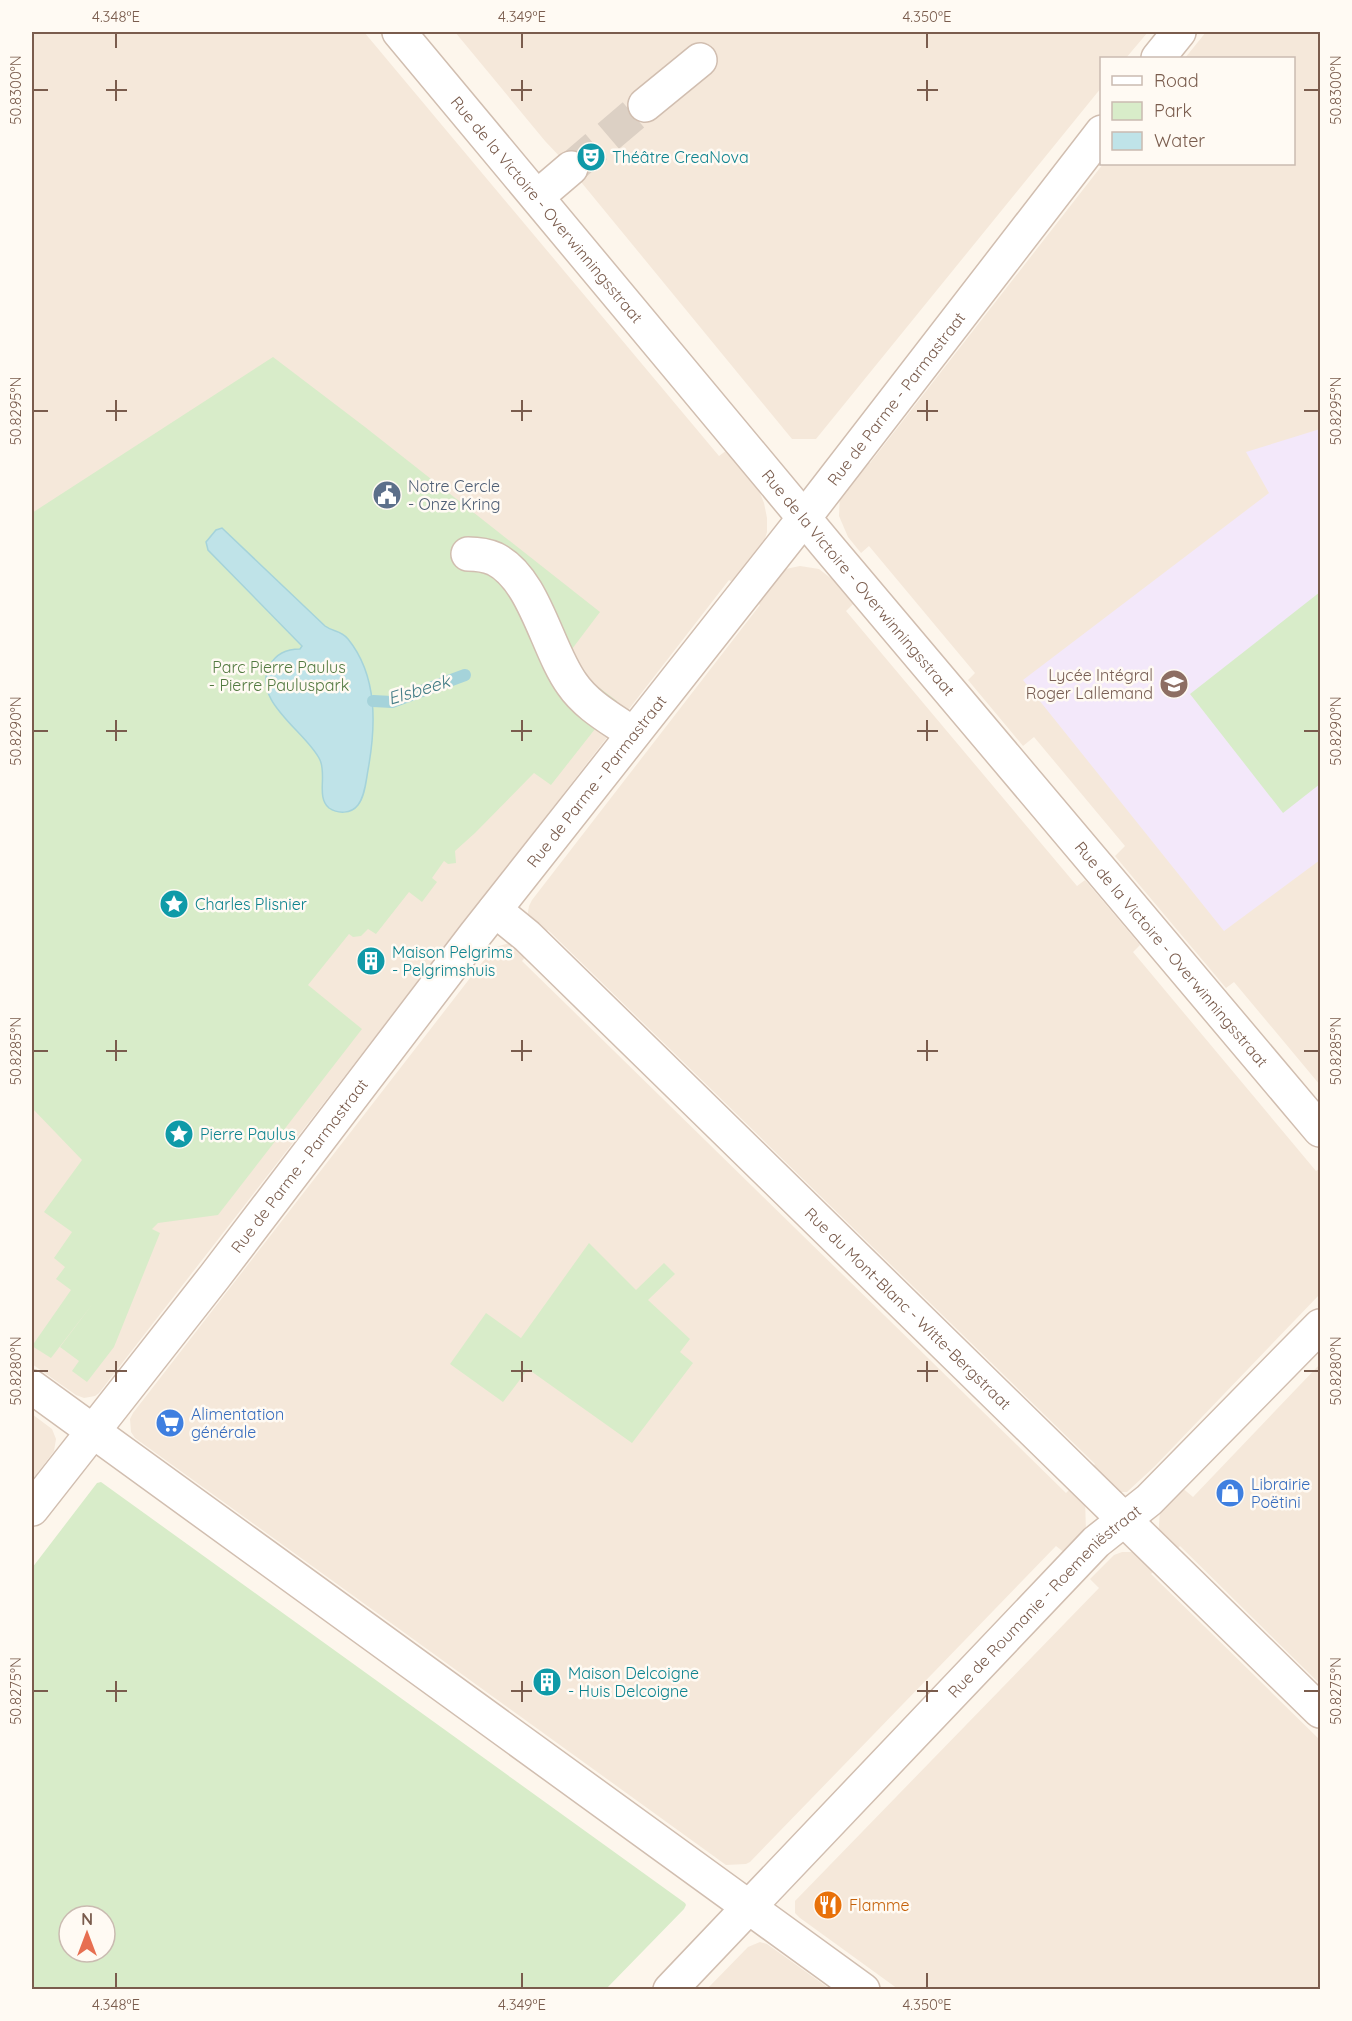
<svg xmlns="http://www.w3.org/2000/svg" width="1352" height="2021" viewBox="0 0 1352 2021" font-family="Quicksand,sans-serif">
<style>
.residential{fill:#f5e8da}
.education{fill:#f3e8fa}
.green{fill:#d8ecc9;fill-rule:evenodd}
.water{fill:#bfe3e8;stroke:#a5d3da;stroke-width:1.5}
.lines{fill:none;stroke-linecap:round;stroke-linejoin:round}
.stream{stroke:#a5d3da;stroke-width:12}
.minor-tunnel{stroke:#dcd0c4;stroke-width:33;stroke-dasharray:33 16;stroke-linecap:butt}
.minor-casing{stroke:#d1beb0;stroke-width:36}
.minor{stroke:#fff;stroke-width:33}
.ticks{fill:none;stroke:#7a5c4d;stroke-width:2}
.labels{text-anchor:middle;stroke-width:5;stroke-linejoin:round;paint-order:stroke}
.culture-label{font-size:16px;fill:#0d838f;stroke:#fffaf3;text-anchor:start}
.street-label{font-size:16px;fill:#7a5c4d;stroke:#fffaf3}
.service-label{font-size:16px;fill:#4e5e75;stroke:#fffaf3;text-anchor:start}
.park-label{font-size:16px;fill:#537a41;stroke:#fffaf3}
.education-label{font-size:16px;fill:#785e54;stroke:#fffaf3;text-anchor:end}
.shop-label{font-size:16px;fill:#366cbe;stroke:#fffaf3;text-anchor:start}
.food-label{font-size:16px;fill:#c56008;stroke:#fffaf3;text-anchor:start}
.water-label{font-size:18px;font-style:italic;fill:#437c86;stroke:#fffaf3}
.neatline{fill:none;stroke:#7a5c4d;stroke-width:2}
.ticks-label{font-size:15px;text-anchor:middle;fill:#7a5c4d}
</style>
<rect width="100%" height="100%" fill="#fdf6ec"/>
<path class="residential" d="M32,32H364L719,456L727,450L759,491L764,503L767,518V532L762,548L737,585L729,580L99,1393L95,1396L84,1398L76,1395L32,1364Z
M455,32H1148L1126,58H1102L1101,88L816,439H792L563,160L545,141Z
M1206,32H1320V1085L1234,982L1226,988L1115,856L1125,846L1034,737L1023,746L968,680L975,673L869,546L861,553L848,537L839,516L840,493L862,457L870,463L1103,164H1294V58H1185Z
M800,566L819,569L833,580L853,604L846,611L1077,886L1085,880L1140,945L1133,952L1316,1171L1320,1168V1294L1154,1467L1127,1492H1109L1089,1471L1095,1464L548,930L541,937L527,918L529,906L532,900L760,605L752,599L781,570Z
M509,943L515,944L528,954L522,961L1066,1493L1074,1485L1085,1497L1086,1533L1066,1554L1056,1546L750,1862L746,1864L726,1865L135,1438L131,1432L130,1419L133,1413L491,951L496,947Z
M1320,1364V1684L1180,1546L1172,1554L1158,1538L1160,1511L1180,1486L1193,1497Z
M32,1414L52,1429L56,1439L54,1451L32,1480Z
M1122,1552H1139L1157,1568L1151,1574L1320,1740V1989H898L800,1918L795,1913V1901L1099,1588L1090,1579L1114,1555Z
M760,1942L767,1944L830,1989H707L748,1947Z"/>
<path class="education" d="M1320,429V860L1224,931L1023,680L1269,493L1246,452Z"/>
<path class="green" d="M273,357L365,427L600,612L569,653L578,660L573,668L617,701L551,785L534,773L475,833L455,851L456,863L448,864L444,861L432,878L437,882L422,902L409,892L376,934L368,929L361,936L353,937L349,934L308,985L362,1029L218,1215L158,1223L152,1229L160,1233L114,1347L87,1382L72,1371L79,1361L60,1347L94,1302L51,1358L32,1346L71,1290L56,1279L65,1267L54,1258L72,1232L44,1212L82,1160L32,1108V513Z
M1320,592V784L1283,813L1190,694Z
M589,1243L636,1290L664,1263L675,1274L648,1300L690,1339L680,1352L693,1363L632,1443L528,1369L503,1402L450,1364L486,1313L521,1338Z
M101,1482L685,1903L686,1905L684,1909L606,1989H32V1568L97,1483ZM69,1916H105V1952H69Z"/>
<path class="water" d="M222,528L325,626C333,632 341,630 348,639C378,676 376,726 368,770C366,781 365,796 358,805C351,814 338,814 329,808C316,797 327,775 320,760C307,732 250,701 270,665C276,654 287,649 300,649L302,646L208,550L206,542L216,530Z"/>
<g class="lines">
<path class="stream" d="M373,701L392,702L465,675"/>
<path class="minor-tunnel" d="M571,168L645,105"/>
<g class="minor-casing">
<g id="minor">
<path id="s1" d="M399,32L829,548L1320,1130"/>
<path d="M1158,58L1179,32"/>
<path d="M645,105L700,60"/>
<path d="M537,197L571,168"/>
<path d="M468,554C477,554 486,555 495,559C535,579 547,650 572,684C587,706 612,719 633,734"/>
<path id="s2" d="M495,910L527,936L1320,1711"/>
<path d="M32,1387L863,1990"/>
<path id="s3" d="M32,1509L215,1276L475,935L804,518L1102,132"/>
<path id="s4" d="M670,1990L1096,1542L1149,1500L1320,1326"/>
</g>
</g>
<use href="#minor" class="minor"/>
</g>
<path class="ticks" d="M116,33V48M522,33V48M927,33V48M116,80V101M522,80V101M927,80V101M33,90H48M106,90H127M511,90H532M917,90H938M1304,90H1319M116,400V421M522,400V421M927,400V421M33,411H48M106,411H127M511,411H532M917,411H938M1304,411H1319M116,720V741M522,720V741M927,720V741M33,731H48M106,731H127M511,731H532M917,731H938M1304,731H1319M116,1040V1061M522,1040V1061M927,1040V1061M33,1051H48M106,1051H127M511,1051H532M917,1051H938M1304,1051H1319M116,1361V1382M522,1361V1382M927,1361V1382M33,1371H48M106,1371H127M511,1371H532M917,1371H938M1304,1371H1319M116,1681V1702M522,1681V1702M927,1681V1702M33,1691H48M106,1691H127M511,1691H532M917,1691H938M1304,1691H1319M116,1973V1988M522,1973V1988M927,1973V1988"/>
<defs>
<g id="theatre-disc" transform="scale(1.5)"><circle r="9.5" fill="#0f9aa8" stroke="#fffaf3"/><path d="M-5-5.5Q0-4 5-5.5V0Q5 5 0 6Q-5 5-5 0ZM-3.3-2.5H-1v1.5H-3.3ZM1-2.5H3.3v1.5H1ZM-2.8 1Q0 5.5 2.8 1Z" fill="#fff"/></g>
<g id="civic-disc" transform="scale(1.5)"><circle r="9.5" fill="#5c6f8a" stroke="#fffaf3"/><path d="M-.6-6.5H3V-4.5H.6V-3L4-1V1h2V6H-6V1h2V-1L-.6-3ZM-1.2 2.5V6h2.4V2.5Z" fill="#fff"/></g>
<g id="school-disc" transform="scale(1.5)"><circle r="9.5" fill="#8d6e63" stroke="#fffaf3"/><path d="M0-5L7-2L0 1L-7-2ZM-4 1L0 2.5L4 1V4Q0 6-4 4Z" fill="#fff"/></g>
<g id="sight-disc" transform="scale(1.5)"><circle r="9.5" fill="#0f9aa8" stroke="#fffaf3"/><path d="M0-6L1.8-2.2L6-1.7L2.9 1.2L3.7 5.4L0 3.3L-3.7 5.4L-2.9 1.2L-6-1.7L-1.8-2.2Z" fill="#fff"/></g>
<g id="building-disc" transform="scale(1.5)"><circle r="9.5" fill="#0f9aa8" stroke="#fffaf3"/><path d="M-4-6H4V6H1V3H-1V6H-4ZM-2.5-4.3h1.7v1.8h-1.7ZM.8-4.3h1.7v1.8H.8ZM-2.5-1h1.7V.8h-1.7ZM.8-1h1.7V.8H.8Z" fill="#fff"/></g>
<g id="supermarket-disc" transform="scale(1.5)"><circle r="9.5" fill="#3f7fe0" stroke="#fffaf3"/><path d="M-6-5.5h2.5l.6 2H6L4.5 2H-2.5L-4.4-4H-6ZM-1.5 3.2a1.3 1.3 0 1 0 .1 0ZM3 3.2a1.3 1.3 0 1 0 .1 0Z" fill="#fff"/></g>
<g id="shop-disc" transform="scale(1.5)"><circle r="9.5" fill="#3f7fe0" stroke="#fffaf3"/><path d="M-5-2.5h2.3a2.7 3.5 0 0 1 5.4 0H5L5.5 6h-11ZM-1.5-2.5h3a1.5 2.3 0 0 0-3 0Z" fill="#fff"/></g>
<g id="restaurant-disc" transform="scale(1.5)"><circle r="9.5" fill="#e8710a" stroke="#fffaf3"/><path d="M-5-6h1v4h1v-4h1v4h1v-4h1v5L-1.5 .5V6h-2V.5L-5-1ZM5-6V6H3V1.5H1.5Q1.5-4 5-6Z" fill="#fff"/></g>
</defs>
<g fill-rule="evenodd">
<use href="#theatre-disc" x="591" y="157"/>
<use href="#civic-disc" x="387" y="495"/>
<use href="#school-disc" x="1174" y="684"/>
<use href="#sight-disc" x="174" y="904"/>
<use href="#building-disc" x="371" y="961"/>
<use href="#sight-disc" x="179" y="1134"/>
<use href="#supermarket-disc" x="170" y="1423"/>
<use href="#shop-disc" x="1230" y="1493"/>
<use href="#building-disc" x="547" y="1682"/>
<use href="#restaurant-disc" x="828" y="1905"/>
</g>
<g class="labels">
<g class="culture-label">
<text x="612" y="163">Théâtre CreaNova</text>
<text x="195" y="910">Charles Plisnier</text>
<text x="392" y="958">Maison Pelgrims<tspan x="392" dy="18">- Pelgrimshuis</tspan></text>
<text x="200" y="1140">Pierre Paulus</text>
<text x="568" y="1679">Maison Delcoigne<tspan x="568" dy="18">- Huis Delcoigne</tspan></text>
</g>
<g class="street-label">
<text dy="6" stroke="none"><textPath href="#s1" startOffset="231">Rue de la Victoire - Overwinningsstraat</textPath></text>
<text dy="6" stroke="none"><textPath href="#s3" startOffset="1407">Rue de Parme - Parmastraat</textPath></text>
<text dy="6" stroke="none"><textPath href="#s1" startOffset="717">Rue de la Victoire - Overwinningsstraat</textPath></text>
<text dy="6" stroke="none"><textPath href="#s3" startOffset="921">Rue de Parme - Parmastraat</textPath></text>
<text dy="6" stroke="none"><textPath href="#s1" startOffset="1203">Rue de la Victoire - Overwinningsstraat</textPath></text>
<text dy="6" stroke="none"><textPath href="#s3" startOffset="435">Rue de Parme - Parmastraat</textPath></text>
<text dy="6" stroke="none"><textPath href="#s2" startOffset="574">Rue du Mont-Blanc - Witte-Bergstraat</textPath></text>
<text dy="6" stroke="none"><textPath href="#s4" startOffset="540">Rue de Roumanie - Roemeniëstraat</textPath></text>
</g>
<g class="service-label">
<text x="408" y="492">Notre Cercle<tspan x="408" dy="18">- Onze Kring</tspan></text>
</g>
<g class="park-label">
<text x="279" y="673">Parc Pierre Paulus<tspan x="279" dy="18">- Pierre Pauluspark</tspan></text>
</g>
<g class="education-label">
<text x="1153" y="681">Lycée Intégral<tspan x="1153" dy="18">Roger Lallemand</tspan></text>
</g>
<g class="shop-label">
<text x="191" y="1420">Alimentation<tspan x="191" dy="18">générale</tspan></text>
<text x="1251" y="1490">Librairie<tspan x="1251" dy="18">Poëtini</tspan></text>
</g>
<g class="food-label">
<text x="849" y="1911">Flamme</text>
</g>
<g class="water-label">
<text transform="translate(419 690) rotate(-17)" y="6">Elsbeek</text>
</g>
</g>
<rect width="1352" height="2021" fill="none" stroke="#fffaf3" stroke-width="66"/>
<rect x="1100" y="57" width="195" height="108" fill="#fffaf3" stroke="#cabbb1" stroke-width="1.5"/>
<rect x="1112" y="76" width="30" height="9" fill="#ffffff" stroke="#cabbb1" stroke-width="1.5"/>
<text x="1154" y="87" font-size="18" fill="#7a5c4d">Road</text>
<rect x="1112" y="102" width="30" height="18" fill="#d8ecc9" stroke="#cabbb1" stroke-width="1.5"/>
<text x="1154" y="117" font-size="18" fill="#7a5c4d">Park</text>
<rect x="1112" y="132" width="30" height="18" fill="#bfe3e8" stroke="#cabbb1" stroke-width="1.5"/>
<text x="1154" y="147" font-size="18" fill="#7a5c4d">Water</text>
<g transform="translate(87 1934)"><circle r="28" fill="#fffaf3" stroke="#cabbb1" stroke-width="1.5"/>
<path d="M0-4.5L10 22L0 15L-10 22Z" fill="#e76f51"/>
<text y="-9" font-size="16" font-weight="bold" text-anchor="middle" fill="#7a5c4d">N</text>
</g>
<rect x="33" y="33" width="1286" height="1955" class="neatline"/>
<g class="ticks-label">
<text x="116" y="22">4.348°E</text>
<text x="522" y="22">4.349°E</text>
<text x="927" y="22">4.350°E</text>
<text transform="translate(16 90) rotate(-90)" y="5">50.8300°N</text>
<text transform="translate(1336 90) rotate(-90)" y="5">50.8300°N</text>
<text transform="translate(16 411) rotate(-90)" y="5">50.8295°N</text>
<text transform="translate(1336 411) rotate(-90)" y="5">50.8295°N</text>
<text transform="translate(16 731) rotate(-90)" y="5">50.8290°N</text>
<text transform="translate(1336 731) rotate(-90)" y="5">50.8290°N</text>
<text transform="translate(16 1051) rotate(-90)" y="5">50.8285°N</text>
<text transform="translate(1336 1051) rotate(-90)" y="5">50.8285°N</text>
<text transform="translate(16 1371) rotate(-90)" y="5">50.8280°N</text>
<text transform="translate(1336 1371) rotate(-90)" y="5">50.8280°N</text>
<text transform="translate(16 1691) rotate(-90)" y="5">50.8275°N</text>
<text transform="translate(1336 1691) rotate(-90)" y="5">50.8275°N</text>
<text x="116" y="2010">4.348°E</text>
<text x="522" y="2010">4.349°E</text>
<text x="927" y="2010">4.350°E</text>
</g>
</svg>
